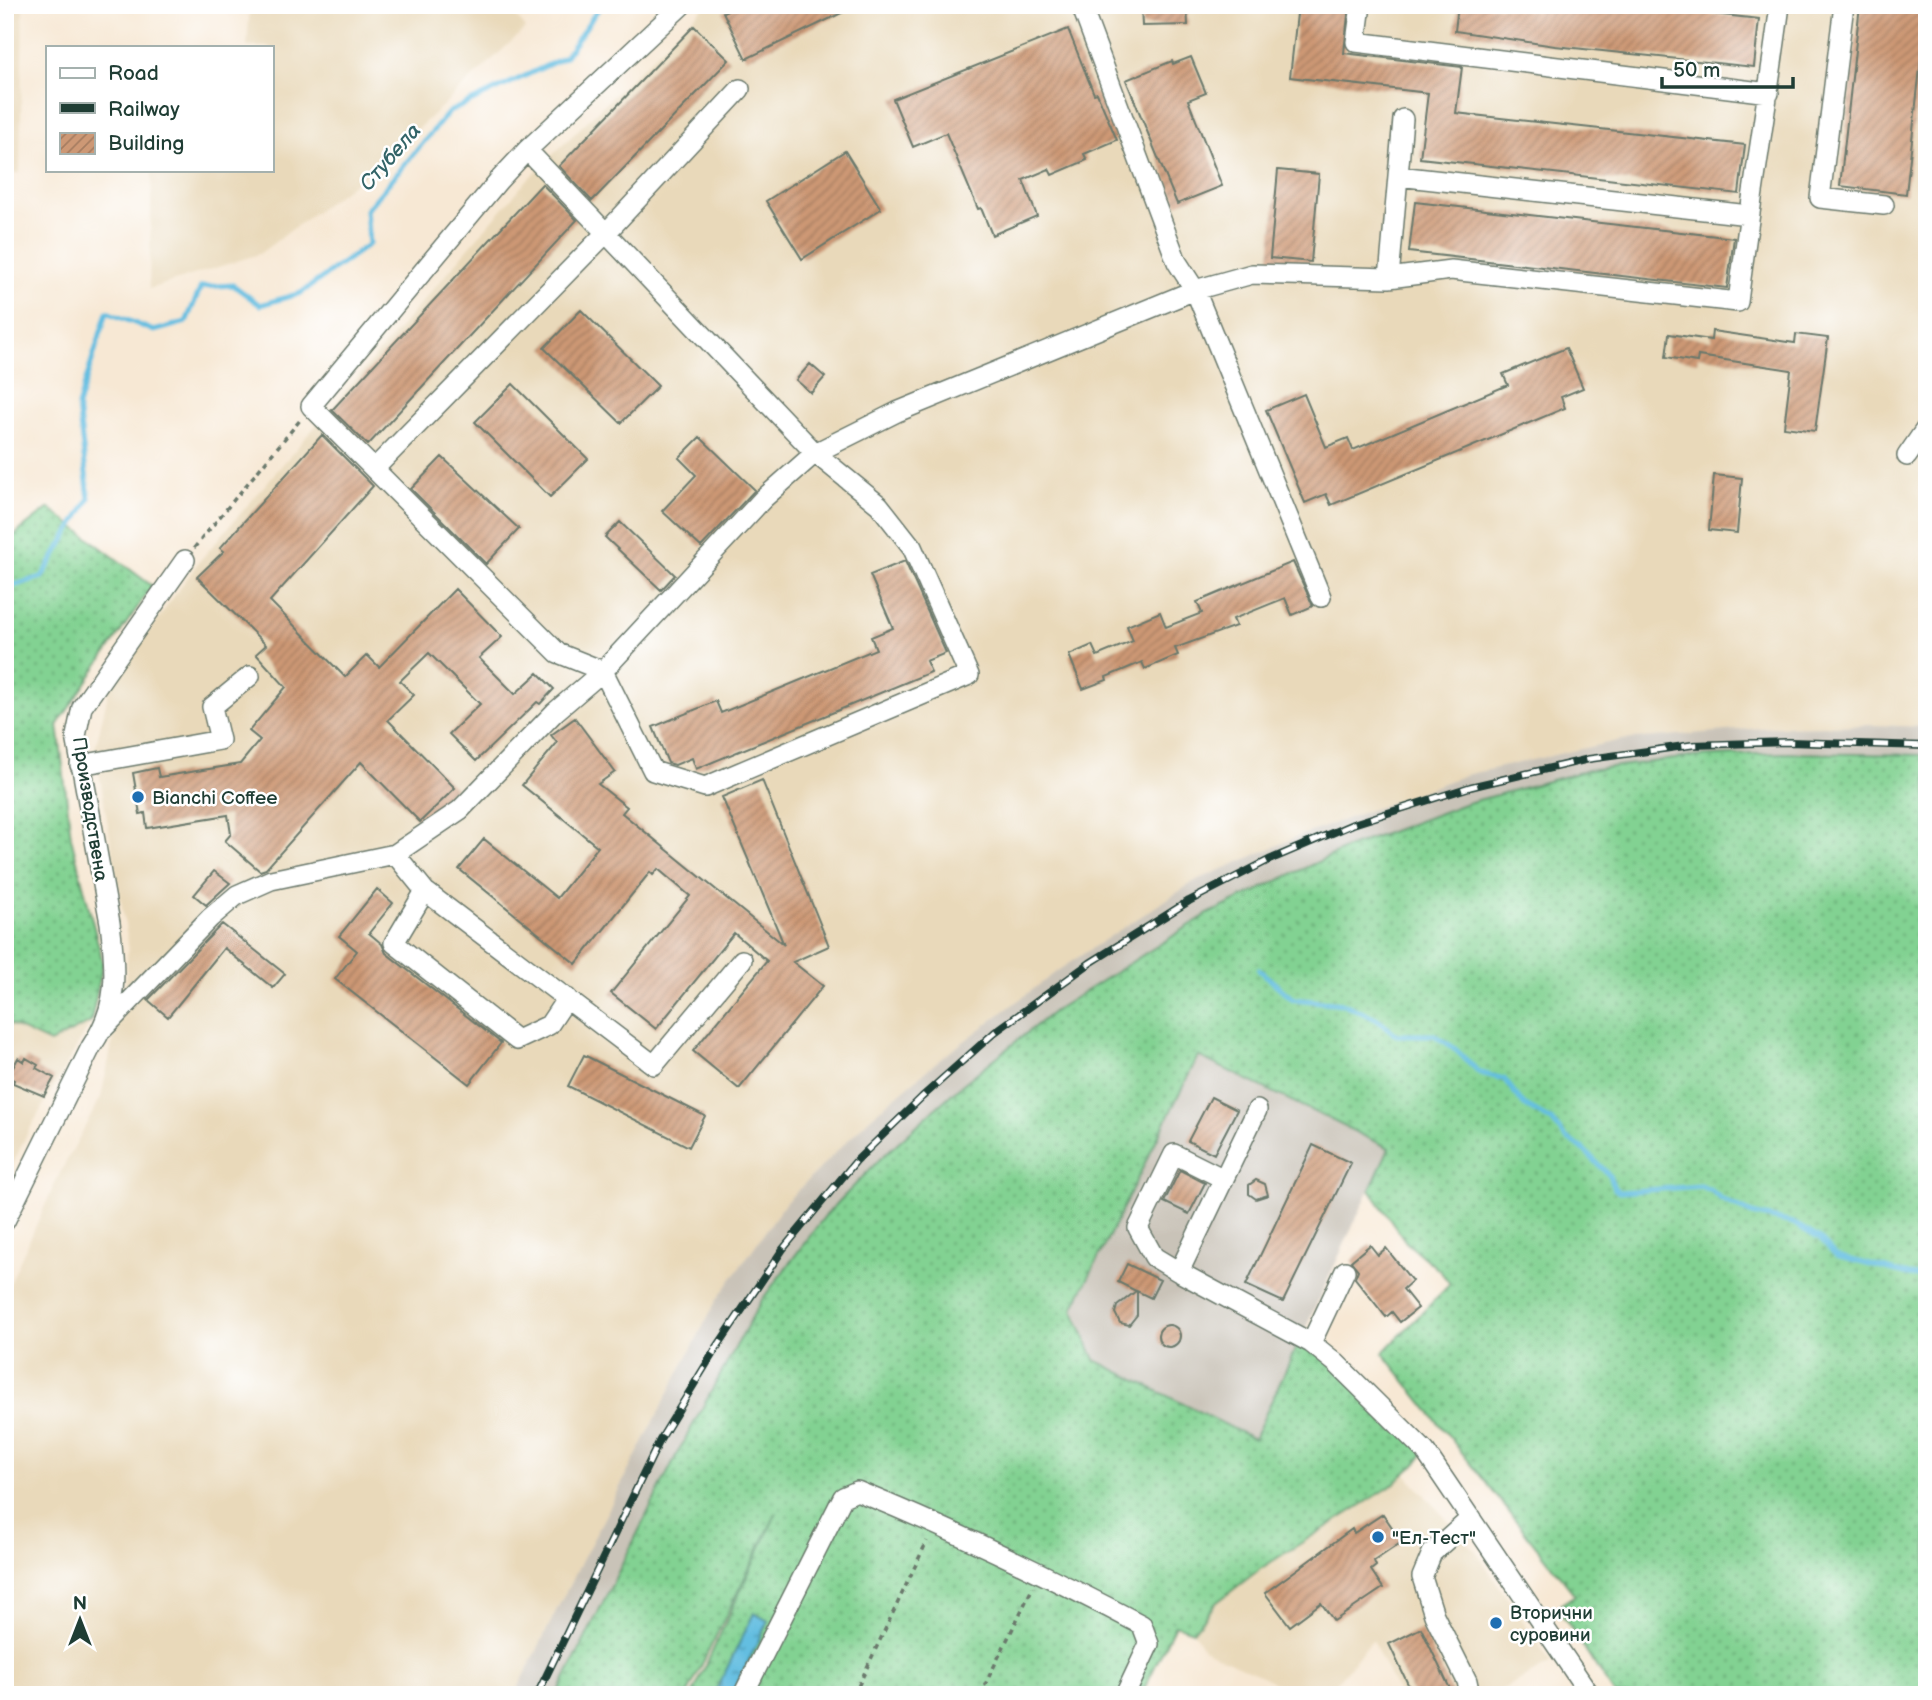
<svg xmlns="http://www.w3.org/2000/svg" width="1932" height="1700" viewBox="0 0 1932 1700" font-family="'Balsamiq Sans',sans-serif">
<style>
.built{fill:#e9d9ba}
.industrial{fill:#c9c3b8}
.grass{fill:url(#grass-dots);stroke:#508863;stroke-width:2}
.water{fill:url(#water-ripples);stroke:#417e8a;stroke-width:2}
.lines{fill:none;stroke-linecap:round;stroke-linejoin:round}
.stream{stroke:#63bee1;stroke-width:5}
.building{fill:url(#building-hatch)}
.minor-casing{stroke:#6b796c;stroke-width:22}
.path{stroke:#6b796c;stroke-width:3.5;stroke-dasharray:5 5;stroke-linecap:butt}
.minor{stroke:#fff;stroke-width:19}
.rail-casing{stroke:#1f3d34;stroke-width:8}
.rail{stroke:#fff;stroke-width:5;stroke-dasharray:16;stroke-linecap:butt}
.poi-dot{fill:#1f6fb2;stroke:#fff;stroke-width:2.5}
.labels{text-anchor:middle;stroke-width:5;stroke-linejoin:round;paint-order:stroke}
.poi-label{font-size:19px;fill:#1f3d34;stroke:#fff;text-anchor:start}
.street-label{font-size:19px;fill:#1f3d34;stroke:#fff}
.water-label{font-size:21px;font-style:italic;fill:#336468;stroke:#fff}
</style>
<defs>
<pattern id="grass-dots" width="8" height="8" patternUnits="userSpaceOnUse" patternTransform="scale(1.75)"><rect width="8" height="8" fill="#82d292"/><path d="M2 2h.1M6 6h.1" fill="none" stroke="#6aac78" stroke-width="1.8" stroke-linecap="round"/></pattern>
<pattern id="water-ripples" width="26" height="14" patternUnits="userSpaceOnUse" patternTransform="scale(1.75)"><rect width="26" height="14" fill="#63bee1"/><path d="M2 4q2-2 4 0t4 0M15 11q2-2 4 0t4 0" fill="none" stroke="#519cb7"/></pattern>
<pattern id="building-hatch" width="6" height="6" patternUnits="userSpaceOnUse" patternTransform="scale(1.75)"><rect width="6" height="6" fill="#cd9875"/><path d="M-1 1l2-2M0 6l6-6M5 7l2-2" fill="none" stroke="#a67d61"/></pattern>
</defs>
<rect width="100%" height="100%" fill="#fff"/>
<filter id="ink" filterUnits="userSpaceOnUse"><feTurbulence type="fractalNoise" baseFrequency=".0143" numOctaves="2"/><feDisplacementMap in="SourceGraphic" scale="14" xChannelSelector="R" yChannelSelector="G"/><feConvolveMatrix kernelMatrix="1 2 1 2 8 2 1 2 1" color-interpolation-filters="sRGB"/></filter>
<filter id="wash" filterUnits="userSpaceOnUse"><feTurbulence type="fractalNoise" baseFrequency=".00686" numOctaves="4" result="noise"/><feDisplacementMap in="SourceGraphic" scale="28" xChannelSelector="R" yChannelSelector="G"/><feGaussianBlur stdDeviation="1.57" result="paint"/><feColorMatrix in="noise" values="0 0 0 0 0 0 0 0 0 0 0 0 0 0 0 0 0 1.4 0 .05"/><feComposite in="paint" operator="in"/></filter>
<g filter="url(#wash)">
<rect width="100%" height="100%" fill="#f7e8d4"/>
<path class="built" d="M5,5H23L20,173L5,174Z
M250,5H506L526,28L381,163L259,254L149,289L152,170H271V47H247Z
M706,5H1927V727L1875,725L1772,727L1621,740L1465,775L1297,837L1195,881L1060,969L934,1064L870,1118L786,1202L716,1301L557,1609L515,1695H5V1294L58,1177L101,1097L126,979L128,942L95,749L110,686L197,564L528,179Z
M91,1022L28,1132L5,1181V1030L10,1023L51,1043Z
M1405,1474L1475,1550L1551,1663L1501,1690L1502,1695H1399L1372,1640L1326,1695H1290L1270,1680L1203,1649L1193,1631L1216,1603L1260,1569L1390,1487Z"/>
<path class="industrial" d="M1875,725L1927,727V755L1784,753L1690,757L1588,770L1467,803L1347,848L1054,1011L958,1088L881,1158L825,1216L761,1301L678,1452L557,1695H515L557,1609L716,1301L786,1202L870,1118L934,1064L1060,969L1195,881L1297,837L1465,775L1621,740L1772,727Z
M1198,1056L1389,1148L1254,1439L1095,1360L1078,1317L1073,1310Z"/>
<path class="grass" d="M49,508L152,586L58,724L71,837L103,963L91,1022L50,1043L10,1024L5,1030V542Z
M1784,753L1927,755V1695H1615L1557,1607L1575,1595L1383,1353L1450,1284L1440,1271L1406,1242L1370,1190L1389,1148L1198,1056L1073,1309L1095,1360L1254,1439L1301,1337L1425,1451L1417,1463L1390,1487L1260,1569L1216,1603L1193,1631L1175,1625L1141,1695H692L777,1512L687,1695H557L678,1452L761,1301L825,1216L881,1158L958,1088L1054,1011L1208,914L1347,848L1467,803L1588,770L1690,757Z"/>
<path class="water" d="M754,1613L768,1621L732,1695H714Z"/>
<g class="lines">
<path class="stream" d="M5,588L42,577L89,499L78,406L107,312L154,331L186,322L201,287L233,285L260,305L301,293L369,244L366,210L449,112L565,57L601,5
M1259,970L1293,999L1344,1004L1376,1019L1397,1035H1435L1454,1048L1480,1073L1504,1079L1524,1105L1552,1121L1566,1138L1582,1148L1609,1175L1614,1188L1619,1192L1701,1186L1712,1191L1721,1199L1752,1214L1793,1223L1820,1239L1836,1256L1909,1275L1927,1277"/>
</g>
<g id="blocks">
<path class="building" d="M738,5H858L746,59L723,12Z
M1141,5H1187L1188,25L1142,26Z
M1298,5H1349L1344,53L1462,67L1456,113L1745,145L1739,194L1420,158L1428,93L1290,77Z
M1458,5H1489L1538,11L1539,5H1633L1759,19L1754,67L1555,46L1455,31Z
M1860,5H1927L1906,194L1840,186Z
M694,26L729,60L592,201L559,166Z
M1068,29L1094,94L1097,93L1117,140L1084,154L1087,160L1052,175L1049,169L1023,180L1037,216L992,235L981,208L978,209L946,133L913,147L893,99Z
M1191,57L1206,93L1188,100L1222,186L1177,204L1126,80L1172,61L1173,64Z
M845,151L881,209L802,259L766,201Z
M1278,170L1319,174L1311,262L1270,258Z
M542,184L577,220L368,445L332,410Z
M1415,202L1734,238L1727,288L1409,252Z
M581,310L658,386L621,423L544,348Z
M1712,331L1795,343L1796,334L1828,338L1815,431L1784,427L1791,370L1698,356L1697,362L1666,357L1669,334L1711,340Z
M1566,348L1583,388L1561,397L1565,408L1331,505L1326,494L1305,503L1266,410L1304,394L1326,447L1348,438L1353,450L1508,385L1503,374Z
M810,364L825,377L811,393L796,380Z
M513,384L588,459L550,497L475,422Z
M322,435L373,486L270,601L345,677L367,655L379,667L455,589L502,637L479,658L515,694L538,673L554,689L540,704L537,702L476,761L449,734L480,704L429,653L400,681L414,695L388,720L455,788L420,822L361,762L266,869L260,871L225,841L231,834L228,815L147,828L145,813L140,814L133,773L157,768L159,777L240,764L260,740L249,731L286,687L256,654L266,645L197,577L224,551L220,548Z
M700,437L755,490L701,547L662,511L696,475L679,458Z
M442,457L519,529L486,564L411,489Z
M1714,475L1742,478L1737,533L1709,530Z
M620,522L675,575L661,590L605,537Z
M905,561L946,653L926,661L931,672L696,769L692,758L675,765L668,763L653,727L716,701L721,713L876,649L871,637L893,628L870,575Z
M1293,562L1313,606L1292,615L1285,598L1233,619L1236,626L1175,648L1178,655L1145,669L1142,662L1106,677L1107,680L1083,689L1069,655L1092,645L1097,656L1133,641L1127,626L1160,612L1166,627L1202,613L1197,602Z
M575,718L615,772L598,784L627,807L622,813L784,945L722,797L762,780L829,946L793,962L823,986L739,1089L693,1051L767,961L734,933L656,1029L611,993L690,896L658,869L653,875L650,872L576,964L459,869L484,839L557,898L598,847L522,785L557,743L551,735Z
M214,871L230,883L206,905L194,895Z
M377,889L393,903L369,933L382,944L386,953L501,1043L469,1084L335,979L357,951L339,936Z
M222,924L285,974L273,988L224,948L168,1017L148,1000Z
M584,1055L705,1116L689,1147L568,1086Z
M18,1058L24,1062L26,1058L38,1065L36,1068L54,1078L44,1096L13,1083L14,1080L8,1077Z
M1211,1097L1237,1110L1214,1154L1188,1141Z
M1313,1145L1351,1163L1283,1302L1246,1285Z
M1180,1170L1205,1183L1189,1214L1164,1202Z
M1256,1180L1265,1184L1268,1195L1256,1199L1249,1194V1185Z
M1370,1245L1378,1255L1386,1248L1412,1281L1403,1289L1418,1308L1400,1322L1392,1312L1386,1317L1355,1278L1358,1270L1351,1261Z
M1127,1264L1160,1280L1151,1298L1137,1291V1315L1129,1325L1120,1323L1115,1313L1117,1306L1136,1291L1118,1282Z
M1158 1336a11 11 0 1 1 22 0a11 11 0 1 1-22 0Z
M1383,1514L1402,1542L1374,1561L1376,1566L1371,1570L1383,1588L1334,1621L1321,1603L1290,1626L1265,1593L1352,1529L1354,1533Z
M1421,1628L1453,1695H1413L1389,1644Z"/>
</g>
</g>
<g filter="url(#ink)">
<use href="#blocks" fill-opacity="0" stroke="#6b796c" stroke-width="2"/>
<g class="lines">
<g class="minor-casing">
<path id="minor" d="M1081,5L1177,262L1195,290L1321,597
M1361,5L1356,42L1769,93
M1844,5L1820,198L1884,205
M527,150L815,453L879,505L912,547L969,675L705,787L653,771L603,671L558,653L311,406L499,180L527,150L682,5
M1398,176L1749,215
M1389,278L1403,119
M1907,456L1927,427
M374,469L606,233L740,89
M80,765L220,740L212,707L250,676
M395,854L425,891L654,1065L742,960
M425,891L394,943L517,1040L549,1025L567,998
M104,1028L210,918L237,895L271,880L395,854L460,810L555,712L603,671L763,499L815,453L897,412L1195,290L1252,274L1389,278L1451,270L1738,302C1750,203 1767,105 1780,5
M1257,1110L1179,1272L1311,1343L1336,1363L1425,1451L1590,1695
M5,1221L91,1047C119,1006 116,971 110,923L76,736L82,707L185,560
M1179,1272L1154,1257L1138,1228L1174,1154L1224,1179
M1311,1343L1345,1271
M743,1695L843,1497L857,1491C955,1531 1049,1576 1142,1625L1149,1644L1125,1695
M1470,1695L1467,1681L1434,1615L1422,1577L1432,1553L1471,1518"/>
</g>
<path class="path" d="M194,548L301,419
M854,1695L927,1541
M980,1695L1033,1587"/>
<use href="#minor" class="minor"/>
<g class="rail-casing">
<path id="rail" d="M537,1695L660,1440L715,1350L783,1249L856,1161L922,1097L995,1032L1090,963L1189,901L1269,860L1353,824L1470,787L1589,759L1692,745L1788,742L1927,746"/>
</g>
<use href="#rail" class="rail"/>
</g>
</g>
<g class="poi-dot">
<circle cx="138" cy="797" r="7"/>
<circle cx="1378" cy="1537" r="7"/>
<circle cx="1496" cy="1623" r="7"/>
</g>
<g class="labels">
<g class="poi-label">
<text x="152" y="804">Bianchi Coffee</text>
<text x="1392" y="1544">"Ел-Тест"</text>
<text x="1510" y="1619">Вторични<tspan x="1510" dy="22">суровини</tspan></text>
</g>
<g class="street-label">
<text transform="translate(91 809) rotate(81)" y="7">Производствена</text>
</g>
<g class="water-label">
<text transform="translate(390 157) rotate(-49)" y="7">Стубела</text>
</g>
</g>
<rect width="1932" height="1700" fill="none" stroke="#fff" stroke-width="28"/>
<rect x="46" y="46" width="228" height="126" fill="#ffffff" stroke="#a5b1ae" stroke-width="2"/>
<rect x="60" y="68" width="35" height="10" fill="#ffffff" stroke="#a5b1ae" stroke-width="2"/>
<text x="108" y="80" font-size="21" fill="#1f3d34">Road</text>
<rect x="60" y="103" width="35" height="10" fill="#1f3d34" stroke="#a5b1ae" stroke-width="2"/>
<text x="108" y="116" font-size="21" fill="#1f3d34">Railway</text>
<rect x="60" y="133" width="35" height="21" fill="url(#building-hatch)" stroke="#a5b1ae" stroke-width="2"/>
<text x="108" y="150" font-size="21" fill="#1f3d34">Building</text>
<g transform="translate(80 1620)" stroke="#ffffff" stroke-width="5" paint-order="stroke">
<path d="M0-5L12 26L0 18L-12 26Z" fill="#1f3d34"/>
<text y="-10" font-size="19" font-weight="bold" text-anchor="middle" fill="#1f3d34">N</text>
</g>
<path d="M1662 77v10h131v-10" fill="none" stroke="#1f3d34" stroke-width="3.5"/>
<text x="1673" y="77" font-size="21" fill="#1f3d34" stroke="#ffffff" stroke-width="5" paint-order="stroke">50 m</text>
</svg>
